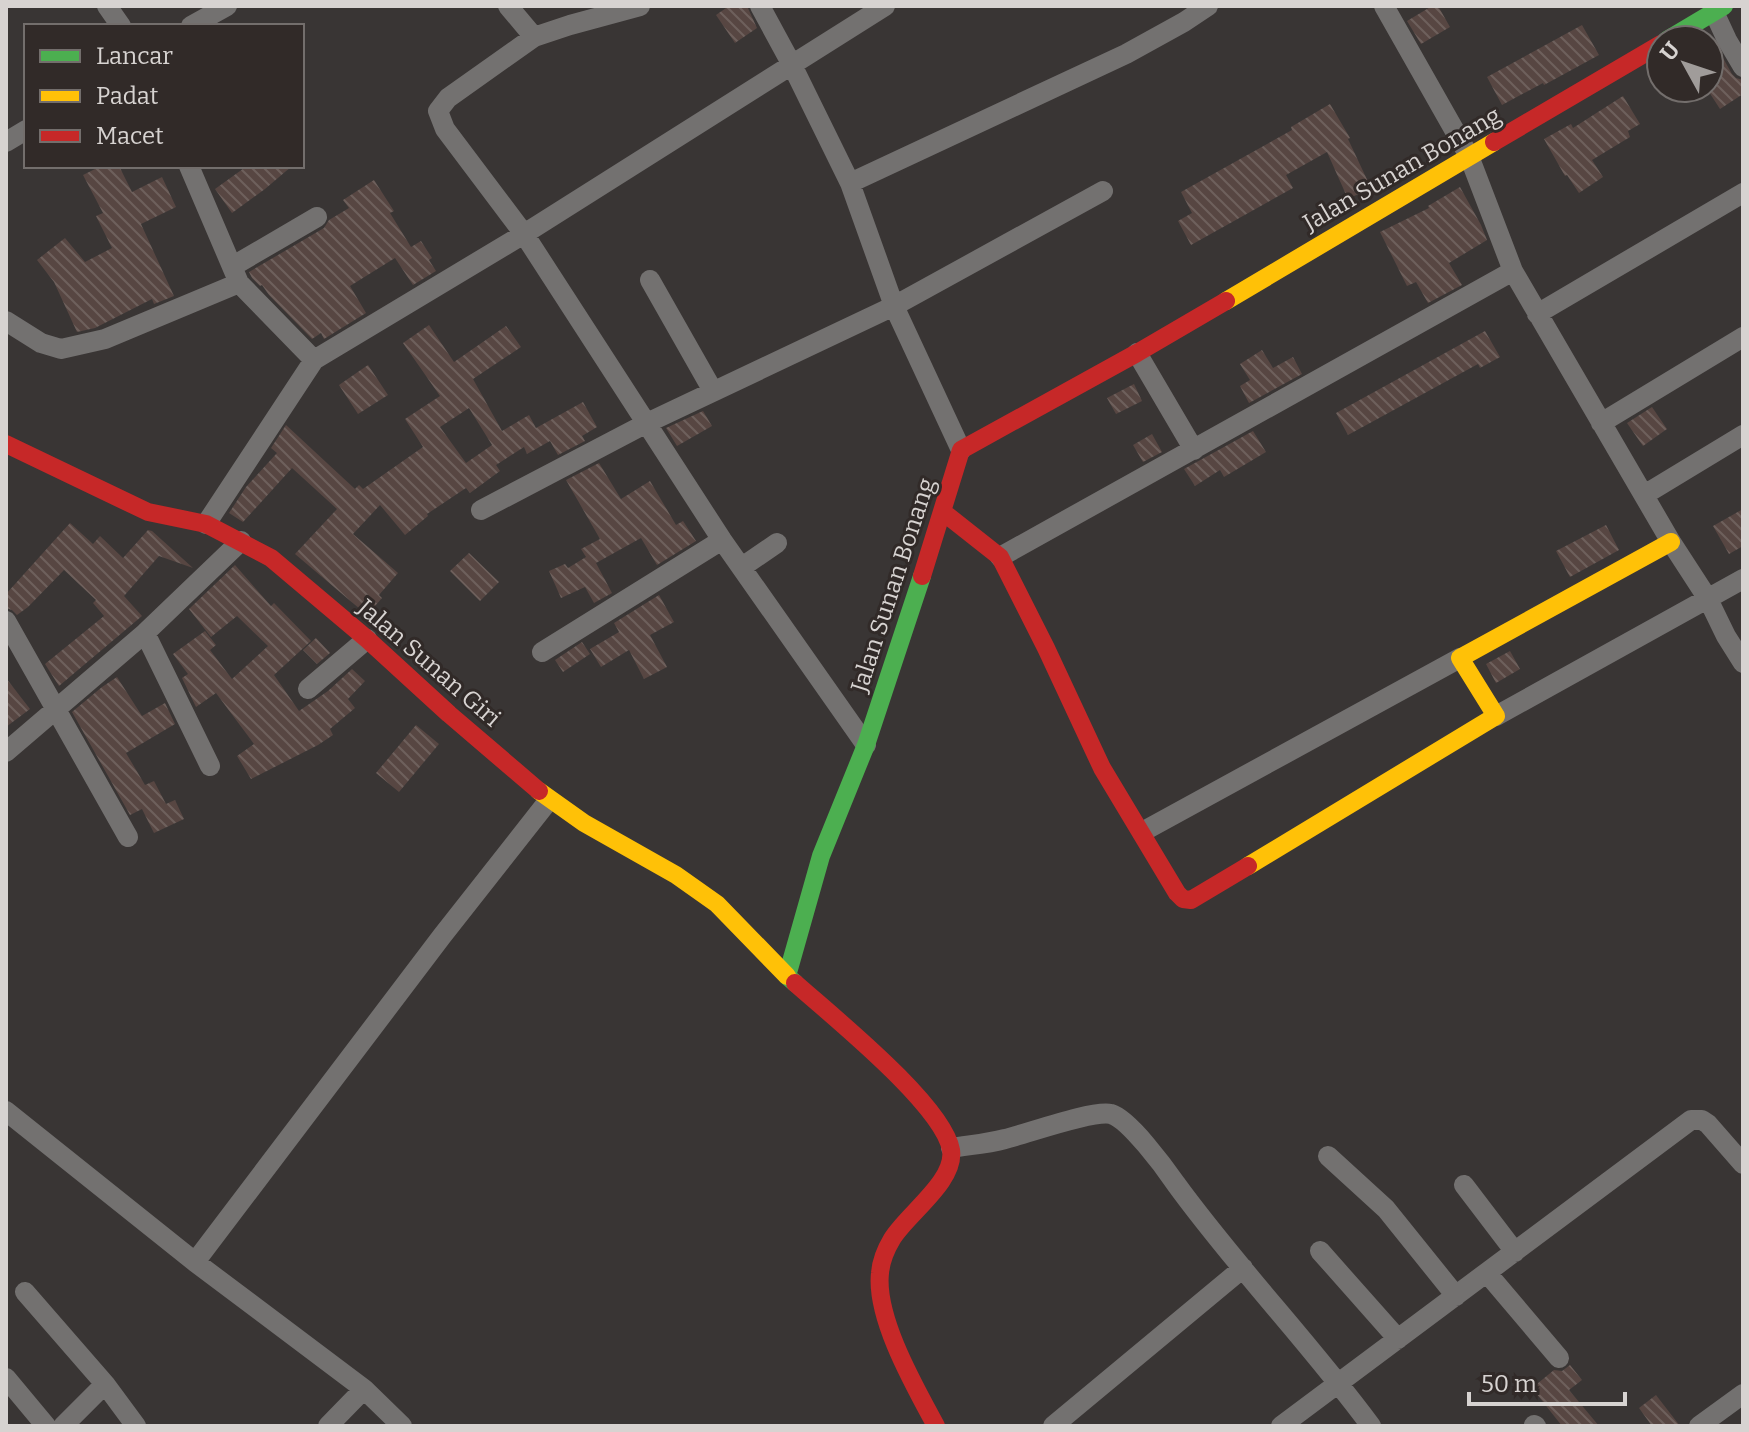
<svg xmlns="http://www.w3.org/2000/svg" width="1749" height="1432" viewBox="0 0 1749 1432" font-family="Bitter,serif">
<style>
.building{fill:url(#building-back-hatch);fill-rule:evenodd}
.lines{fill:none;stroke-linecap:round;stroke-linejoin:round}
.street{stroke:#737170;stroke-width:20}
.fast{stroke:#4caf50;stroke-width:18}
.slow{stroke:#ffc107;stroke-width:18}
.jam{stroke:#c62828;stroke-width:18}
.labels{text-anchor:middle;stroke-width:6;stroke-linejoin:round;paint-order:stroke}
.street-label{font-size:24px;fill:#d7d3d1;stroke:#312a28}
</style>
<defs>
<pattern id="building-back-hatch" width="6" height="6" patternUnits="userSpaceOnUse" patternTransform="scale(2)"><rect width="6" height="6" fill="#574642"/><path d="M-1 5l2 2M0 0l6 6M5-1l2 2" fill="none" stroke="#6e605c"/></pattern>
</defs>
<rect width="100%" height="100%" fill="#393534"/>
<path class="building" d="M729,6H747L757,28L735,43L716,15Z
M1432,6H1438L1450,27L1421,44L1407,21Z
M1582,25L1599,55L1544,85L1543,83L1502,105L1487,77Z
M1710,35L1732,74L1736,78L1743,80V94L1720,109L1709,92Z
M1623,96L1640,124L1628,131L1630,137L1592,160L1603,177L1579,193L1567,175L1565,176L1544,139L1571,124L1573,128Z
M1330,104L1350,138L1348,139L1371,188L1348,199L1327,152L1286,175L1293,188L1191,245L1178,221L1192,213L1181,192L1292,130L1291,127Z
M101,166H119L132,192L162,177L176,207L141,224L174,296L154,304L152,299L95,328L77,332L54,282L37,260L65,238L85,262L112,248L96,216L103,213L83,175Z
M247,166H292L265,189L232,213L215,189Z
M374,180L394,211L390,213L411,247L421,241L432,258L429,260L436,271L413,285L395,258L350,286L366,313L324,339L321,333L312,339L269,295L262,285L260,286L252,278L249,272L324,228L329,220L349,208L343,200Z
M1460,187L1481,225L1487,240L1449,263L1462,285L1428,303L1416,282L1407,286L1380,232L1429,208L1428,206Z
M429,325L454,362L506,326L521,347L473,379L502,431L529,415L536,428L583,402L597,427L582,436L585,441L558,455L550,441L527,454L524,447L496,465L500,471L470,493L466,488L427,514L428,516L405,535L380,505L353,534L398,573L379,595L382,598L367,615L295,554L337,509L292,468L243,522L229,513L246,487L277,453L271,448L286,425L355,489L359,485L363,489L423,447L405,419L440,396L403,343ZM469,408L492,445L466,463L440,427Z
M1485,331L1500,357L1480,368L1478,364L1348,435L1336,413Z
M1262,350L1273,368L1293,357L1302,374L1249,403L1240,386L1250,380L1240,364Z
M368,365L388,395L358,414L339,385Z
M1134,384L1142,401L1116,414L1107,398Z
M1652,407L1667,429L1643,446L1627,423Z
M703,411L712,426L677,446L666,428Z
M1253,431L1266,452L1224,477L1220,470L1195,486L1184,469Z
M1152,434L1162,452L1143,462L1133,445Z
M599,463L621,499L650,481L676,525L683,521L696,541L657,565L641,538L596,563L612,593L594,603L585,587L561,598L549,571L565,564L568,568L586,557L581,549L600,539L566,480Z
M1743,509V546L1729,554L1713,526Z
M70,523L93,544L100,536L123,558L148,530L152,531L193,568L159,556L124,596L142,616L59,686L45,664L104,616L93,603L96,600L64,570L28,607L17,615L12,610L6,608V594Z
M1606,525L1619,550L1570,577L1556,551Z
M469,553L499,582L480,601L450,571Z
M235,565L271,606L274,603L311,641L274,675L299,711L328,691L352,669L365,681L348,699L355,708L330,729L333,735L318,745L251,779L237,756L254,744L216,693L196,707L182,678L188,674L173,654L205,631L216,645L210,650L232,679L268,646L237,616L211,637L189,609Z
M659,595L674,622L650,635L667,667L644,679L629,650L601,667L590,649L619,632L614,623Z
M316,638L330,653L317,664L303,650Z
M582,642L590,654L563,672L555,660Z
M1510,651L1520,669L1496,683L1486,664Z
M117,677L142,716L165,703L175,724L126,753L145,785L154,781L166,804L175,800L184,819L154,833L142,809L130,815L72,712L102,687Z
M6,678L30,709L6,727Z
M416,725L439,744L399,792L376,773Z
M1570,1365L1582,1380L1569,1390L1599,1426H1562L1532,1388L1554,1370L1562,1371Z
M1656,1395L1680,1426H1652L1639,1408Z"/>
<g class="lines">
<path class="street" d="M107,6L121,26
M508,6L534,37L570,25L640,6
M760,6L792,65L850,183L894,306L961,450
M1384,6L1469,156L1513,271L1671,542L1708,599L1726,636L1743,663
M1714,12L1727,40L1743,67
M191,26L227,6
M534,37L448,98L438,111L445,129L524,234L722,540L866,745
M6,142L26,130
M189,166L239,283L314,360
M850,183L1126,54L1184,22L1208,6
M233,266L317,217
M650,280L713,391
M1537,314L1743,193
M6,321L41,343L61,349L105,339L239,283
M1137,353L1194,450
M1601,423L1743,337
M1644,495L1743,435
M481,510L647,423L894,306L1103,191
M206,524L314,360L524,234L885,6
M1000,557L1513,271
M742,567L777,543
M6,621L128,837
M145,633L210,766
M542,652L722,540
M308,689L367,639
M1496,716L1743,579
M6,752L145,633L241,541
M1142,832L1460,658
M6,1111L195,1262L364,1389L402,1426
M951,1148C969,1145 987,1144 1005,1139C1027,1134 1091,1110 1111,1114C1129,1119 1165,1168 1176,1184C1237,1268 1310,1343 1371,1426
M1328,1156L1386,1209L1456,1296
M1464,1185L1515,1252
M1320,1251L1398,1339
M195,1262L442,936L549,800
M1487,1273L1559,1358
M25,1292L105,1384L63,1426
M6,1378L46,1426
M105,1384L136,1426
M1534,1425L1536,1426
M328,1426L364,1389
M1053,1426L1243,1268
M1281,1426L1691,1120H1702L1708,1124L1743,1164
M1699,1426L1743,1394"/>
<path class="fast" d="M1667,40L1724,6
M795,983L787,976L821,856L866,745L922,576"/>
<path class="slow" d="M1226,301L1494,142
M539,791L584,823L676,875L717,904L787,976
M1248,866L1496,716L1460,658L1671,542"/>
<path class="jam" d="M1494,142L1661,44
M6,444L148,512L206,524L271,558L367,639L449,714L539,791
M943,512L1000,557L1046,648L1102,768L1177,893L1183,899L1191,900L1248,866
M922,576L961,450L1137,353L1226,301
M795,983C832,1016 943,1105 951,1150C956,1181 907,1214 892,1239C886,1249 881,1261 880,1273C875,1318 915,1387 936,1426"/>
</g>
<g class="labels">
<g class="street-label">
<text transform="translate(1402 169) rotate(-30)" y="8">Jalan Sunan Bonang</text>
<text transform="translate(893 585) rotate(-72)" y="8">Jalan Sunan Bonang</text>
<text transform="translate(429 663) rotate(41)" y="8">Jalan Sunan Giri</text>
</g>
</g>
<rect width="1749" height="1432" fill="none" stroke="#d7d3d1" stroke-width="16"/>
<rect x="24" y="24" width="280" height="144" fill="#312a28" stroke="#736e6c" stroke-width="2"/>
<rect x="40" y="50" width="40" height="12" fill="#4caf50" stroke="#736e6c" stroke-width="2"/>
<text x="96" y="64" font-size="24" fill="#d7d3d1">Lancar</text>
<rect x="40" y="90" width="40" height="12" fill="#ffc107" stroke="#736e6c" stroke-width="2"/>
<text x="96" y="104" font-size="24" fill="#d7d3d1">Padat</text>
<rect x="40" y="130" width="40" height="12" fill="#c62828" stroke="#736e6c" stroke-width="2"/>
<text x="96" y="144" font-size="24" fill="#d7d3d1">Macet</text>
<g transform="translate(1685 64) rotate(310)"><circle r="38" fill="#312a28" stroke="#736e6c" stroke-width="2"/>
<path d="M0-6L14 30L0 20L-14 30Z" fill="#a09c9a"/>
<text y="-12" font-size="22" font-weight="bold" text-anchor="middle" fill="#d7d3d1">U</text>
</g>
<path d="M1469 1392v12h156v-12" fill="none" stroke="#d7d3d1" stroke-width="4"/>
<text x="1481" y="1392" font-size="24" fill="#d7d3d1" stroke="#312a28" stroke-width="6" paint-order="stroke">50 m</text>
</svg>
